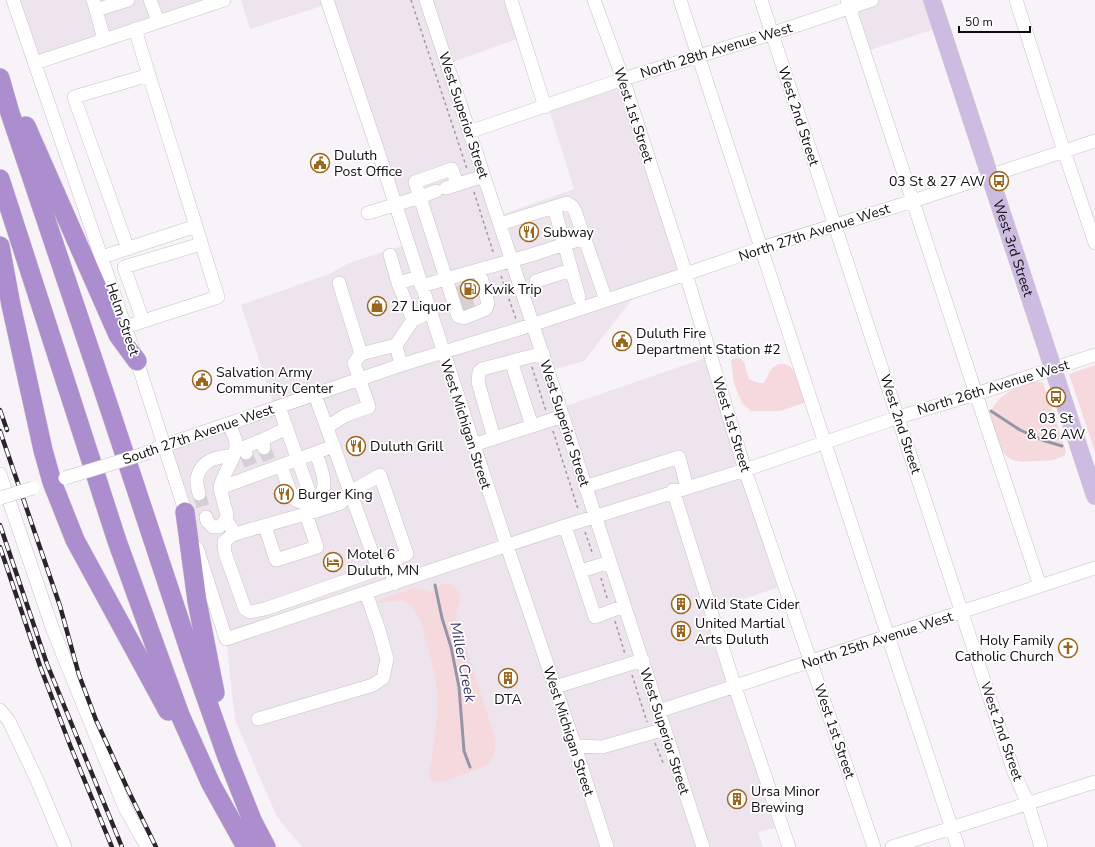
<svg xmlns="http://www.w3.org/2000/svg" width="1095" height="847" viewBox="0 0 1095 847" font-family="'Nunito Sans',sans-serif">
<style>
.built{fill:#eee4ee}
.green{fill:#f6d9dd}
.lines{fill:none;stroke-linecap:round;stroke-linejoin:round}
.stream{stroke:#9595aa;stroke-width:3}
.minor-tunnel{stroke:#d5d0d5;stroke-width:13;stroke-dasharray:13 6;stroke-linecap:butt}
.minor-casing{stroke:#c6c1c6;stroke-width:14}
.major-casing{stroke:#cfcfcf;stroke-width:18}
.highway-casing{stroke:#cfcfcf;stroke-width:20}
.path{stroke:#9c999c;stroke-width:1.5;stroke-dasharray:3 3;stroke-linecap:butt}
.minor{stroke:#fff;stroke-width:13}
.major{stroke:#cdbbe1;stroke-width:17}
.highway{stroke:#ac8dcd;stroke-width:19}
.rail-casing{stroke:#282628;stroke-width:4.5}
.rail{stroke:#fff;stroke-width:3;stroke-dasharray:9;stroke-linecap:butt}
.minor-bridge-casing{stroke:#c6c1c6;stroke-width:14;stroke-linecap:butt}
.minor-bridge{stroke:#fff;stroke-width:13}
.labels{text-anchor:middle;stroke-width:3.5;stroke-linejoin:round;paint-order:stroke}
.street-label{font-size:14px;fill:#0f0d0f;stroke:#fff}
.poi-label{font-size:14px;fill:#0f0d0f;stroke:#fff;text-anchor:start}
.water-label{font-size:15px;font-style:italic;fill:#38355f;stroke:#fff}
</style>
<rect width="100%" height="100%" fill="#f8f3f8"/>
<path class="built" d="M13,0H224L35,63Z
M241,0H511L523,37L447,64L498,216L574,189L548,106L623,79L686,274L640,289L584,361L549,371L560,408L711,356L785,585L712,610L782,826L758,832L763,847H302L277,817L235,720L226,639L164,445L275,408L241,305L329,274L349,263L408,244L328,4L250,29Z
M872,0H932L941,27L864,52L850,7Z"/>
<path class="green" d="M736,358L741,359L745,363V366L749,379L759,383H764L769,373L773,367L779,364H785L791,367L806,395V402L781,411H751L742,403L734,384L731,360Z
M1095,365V452L1069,374Z
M1035,382H1039L1043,383L1066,451L1065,455C1057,460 1048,461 1038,461C1031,461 1020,463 1013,460C998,454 992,430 988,415C1001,392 1011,389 1035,382Z
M443,583L453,585C466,600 458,601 456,617L496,741L494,754L489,763L481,768L443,782L438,781L437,782H432C428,774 429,767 432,759L438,702L435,676L420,620L411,605L402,600L379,603L378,602L379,600L414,588L432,592Z"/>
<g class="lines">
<path class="stream" d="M991,411L1020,430L1042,440L1062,446
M435,585L442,618L451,647L459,687L464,751L470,767"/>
<path class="minor-tunnel" d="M457,293L473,287
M461,305L478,300
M264,448L269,460
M246,453L251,466
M199,494L206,517"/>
<g class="minor-casing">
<path id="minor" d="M13,0L137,361L188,520
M93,0L96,10L128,0
M150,0L158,21
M327,0L381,160L507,546L571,734L607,847
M426,0L548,371L703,847
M511,0L545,107
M594,0L623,79L686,274L745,470L874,847
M680,0L888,636L958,847
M761,0L1014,772L1028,804L1041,847
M847,0L976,394L1040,586
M1016,0L1061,142L1095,243
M96,10L104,39
M35,63L224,0
M469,132L623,79L771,34L872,0
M446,188L484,176
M436,191L420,197L415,182L452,169L457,184
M554,207L567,203L572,206L575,211L606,300
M368,213L420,197L458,316L464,318L486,309L488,303L479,270
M500,224L554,207L579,297
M128,249L74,97L149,75L135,29
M390,255L398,283L419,277
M102,257L196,226
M536,281L571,270
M339,283L361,354L396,345
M398,283L413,320
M421,286L528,256L584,238
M143,321L124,267L201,244
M125,327L218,297L149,75
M511,361L532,426
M401,365L396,345L413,320L430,312
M315,395L377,566L389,562L394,584
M279,407L316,511L341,503L350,492L380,475L407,554L389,562
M327,427L346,415L369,407L354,363L361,354
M494,438L478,382L479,372L482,369L543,353
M473,445L563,416
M157,448L401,365L519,329L686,274L761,248L913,201L1095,141
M264,448L262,440L287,428
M246,453L245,447L262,440
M281,466C285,476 288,489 294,498C297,502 303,503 308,502C334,493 322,472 316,453
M0,474L53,630L125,808L147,847
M585,487L679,457L687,488
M220,488C222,474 237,458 236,444C236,438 231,430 229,424
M673,490L735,687L789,847
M199,494C198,489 196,483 197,478C201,459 218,457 234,455
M316,511L235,534L231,536L224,542L225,553L245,609L250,612L265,609L371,572L377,566
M206,517L207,521L213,527H219L226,520
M265,526L276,560L317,547L306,514
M235,534L226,520L227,515L220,488L334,446
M197,548L226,639L565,526
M581,571L610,562
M624,606L595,617L565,526L745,470L899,417L976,394L1095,355
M555,687L643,660
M0,710L9,721L37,780L65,847
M659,711L1095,568
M258,719L373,685L383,678L387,659L379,630L366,593
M575,746L602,747L665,729
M892,847L1095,782"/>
</g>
<g class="major-casing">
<g id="major">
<path id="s1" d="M932,0L1095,496"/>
</g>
</g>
<g class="highway-casing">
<path id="highway" d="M0,78L10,113L106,398L192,658L227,757L252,820L266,847
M26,126L118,335L137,361
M0,179L117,541L180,715L211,784L246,847
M0,246L11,305L43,450L52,482L75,540L168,711
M185,512L197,601L215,693"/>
</g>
<path class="path" d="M411,0L467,169
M474,192L494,255
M501,276L516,319
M532,367L546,411
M553,431L578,509
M585,532L593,555
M601,578L608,601
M615,621L625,654
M632,675L647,722
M655,743L664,765"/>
<use href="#minor" class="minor"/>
<use href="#major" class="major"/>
<use href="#highway" class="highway"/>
<g class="rail-casing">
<path id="rail" d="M0,410L7,430
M0,431L60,606L79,675L96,720L129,792L156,847
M0,525L47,664L122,847
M0,547L40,666L70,745L112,847"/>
</g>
<use href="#rail" class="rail"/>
<g class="minor-bridge-casing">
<path id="minor-bridge" d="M65,478L150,452
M0,498L33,488"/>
</g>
<use href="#minor-bridge" class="minor-bridge"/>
</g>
<defs>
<g id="civic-ring" transform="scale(1)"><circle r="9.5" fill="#fff" stroke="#99661b" stroke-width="1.5"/><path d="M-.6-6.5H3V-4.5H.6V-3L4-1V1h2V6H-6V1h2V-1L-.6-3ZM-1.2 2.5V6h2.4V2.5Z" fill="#99661b"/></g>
<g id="bus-ring" transform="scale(1)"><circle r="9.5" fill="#fff" stroke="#99661b" stroke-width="1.5"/><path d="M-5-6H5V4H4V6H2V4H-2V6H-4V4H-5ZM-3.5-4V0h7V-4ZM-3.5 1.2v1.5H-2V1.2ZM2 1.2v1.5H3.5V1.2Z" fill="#99661b"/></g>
<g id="restaurant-ring" transform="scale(1)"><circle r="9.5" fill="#fff" stroke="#99661b" stroke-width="1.5"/><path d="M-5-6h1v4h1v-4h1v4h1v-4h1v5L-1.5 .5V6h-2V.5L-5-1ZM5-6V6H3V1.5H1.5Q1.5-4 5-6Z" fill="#99661b"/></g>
<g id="fuel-ring" transform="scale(1)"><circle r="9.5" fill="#fff" stroke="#99661b" stroke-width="1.5"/><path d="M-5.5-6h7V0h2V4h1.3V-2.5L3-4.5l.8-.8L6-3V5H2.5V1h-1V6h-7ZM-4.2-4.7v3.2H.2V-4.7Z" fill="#99661b"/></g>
<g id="shop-ring" transform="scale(1)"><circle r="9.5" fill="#fff" stroke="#99661b" stroke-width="1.5"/><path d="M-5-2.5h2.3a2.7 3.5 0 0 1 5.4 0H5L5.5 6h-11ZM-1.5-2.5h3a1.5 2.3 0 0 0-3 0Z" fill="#99661b"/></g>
<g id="hotel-ring" transform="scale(1)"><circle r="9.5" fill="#fff" stroke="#99661b" stroke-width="1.5"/><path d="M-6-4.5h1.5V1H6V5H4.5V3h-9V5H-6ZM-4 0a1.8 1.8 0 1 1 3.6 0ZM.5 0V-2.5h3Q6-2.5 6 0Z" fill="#99661b"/></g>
<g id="building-ring" transform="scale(1)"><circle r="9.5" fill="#fff" stroke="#99661b" stroke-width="1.5"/><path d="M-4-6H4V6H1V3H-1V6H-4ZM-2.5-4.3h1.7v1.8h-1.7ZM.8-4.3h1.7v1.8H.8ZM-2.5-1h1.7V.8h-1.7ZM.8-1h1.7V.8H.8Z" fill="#99661b"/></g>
<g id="church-ring" transform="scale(1)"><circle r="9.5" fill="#fff" stroke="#99661b" stroke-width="1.5"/><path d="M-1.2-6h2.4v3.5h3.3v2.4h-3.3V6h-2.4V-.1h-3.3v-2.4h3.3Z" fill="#99661b"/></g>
</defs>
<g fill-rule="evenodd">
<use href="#civic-ring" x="320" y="163"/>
<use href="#bus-ring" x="999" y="181"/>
<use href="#restaurant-ring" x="529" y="232"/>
<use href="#fuel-ring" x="470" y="289"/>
<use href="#shop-ring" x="377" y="306"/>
<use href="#civic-ring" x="622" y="341"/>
<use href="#civic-ring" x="202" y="380"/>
<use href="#bus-ring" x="1056" y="397"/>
<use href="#restaurant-ring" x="356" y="446"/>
<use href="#restaurant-ring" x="284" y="494"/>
<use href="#hotel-ring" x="333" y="562"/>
<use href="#building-ring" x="681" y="604"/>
<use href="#building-ring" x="681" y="631"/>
<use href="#church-ring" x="1068" y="648"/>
<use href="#building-ring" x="508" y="678"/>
<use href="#building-ring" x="737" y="799"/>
</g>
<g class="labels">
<g class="street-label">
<text transform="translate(716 50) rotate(-17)" y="5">North 28th Avenue West</text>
<text transform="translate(464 115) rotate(72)" y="5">West Superior Street</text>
<text transform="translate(634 115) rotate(72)" y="5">West 1st Street</text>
<text transform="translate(799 116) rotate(72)" y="5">West 2nd Street</text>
<text transform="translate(814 232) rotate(-18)" y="5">North 27th Avenue West</text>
<text dy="5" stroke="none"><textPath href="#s1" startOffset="261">West 3rd Street</textPath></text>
<text transform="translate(123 319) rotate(71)" y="5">Helm Street</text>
<text transform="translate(993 387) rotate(-17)" y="5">North 26th Avenue West</text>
<text transform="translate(565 423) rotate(72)" y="5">West Superior Street</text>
<text transform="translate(466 424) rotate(72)" y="5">West Michigan Street</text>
<text transform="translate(732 424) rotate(73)" y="5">West 1st Street</text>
<text transform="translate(901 424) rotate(72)" y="5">West 2nd Street</text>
<text transform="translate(198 434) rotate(-19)" y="5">South 27th Avenue West</text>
<text transform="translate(877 640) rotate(-18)" y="5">North 25th Avenue West</text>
<text transform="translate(569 731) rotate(72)" y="5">West Michigan Street</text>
<text transform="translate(665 731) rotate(72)" y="5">West Superior Street</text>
<text transform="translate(835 731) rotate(71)" y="5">West 1st Street</text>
<text transform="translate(1002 731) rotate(71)" y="5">West 2nd Street</text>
</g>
<g class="poi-label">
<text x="334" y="160">Duluth<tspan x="334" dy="16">Post Office</tspan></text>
<text x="985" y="186" text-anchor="end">03 St &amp; 27 AW</text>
<text x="543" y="237">Subway</text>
<text x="484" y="294">Kwik Trip</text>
<text x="391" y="311">27 Liquor</text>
<text x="636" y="338">Duluth Fire<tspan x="636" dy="16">Department Station #2</tspan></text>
<text x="216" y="377">Salvation Army<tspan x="216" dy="16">Community Center</tspan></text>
<text x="1056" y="423" text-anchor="middle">03 St<tspan x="1056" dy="16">&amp; 26 AW</tspan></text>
<text x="370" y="451">Duluth Grill</text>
<text x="298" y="499">Burger King</text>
<text x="347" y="559">Motel 6<tspan x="347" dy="16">Duluth, MN</tspan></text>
<text x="695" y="609">Wild State Cider</text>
<text x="695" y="628">United Martial<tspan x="695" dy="16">Arts Duluth</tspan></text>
<text x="1054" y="645" text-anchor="end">Holy Family<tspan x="1054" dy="16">Catholic Church</tspan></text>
<text x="508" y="704" text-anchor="middle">DTA</text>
<text x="751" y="796">Ursa Minor<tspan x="751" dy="16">Brewing</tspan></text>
</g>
<g class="water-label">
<text transform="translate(463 662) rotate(79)" y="5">Miller Creek</text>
</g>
</g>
<path d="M959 26v6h71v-6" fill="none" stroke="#0f0d0f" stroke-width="2"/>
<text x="965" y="26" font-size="12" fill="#0f0d0f" stroke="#ffffff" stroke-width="3" paint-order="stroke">50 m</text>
</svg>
